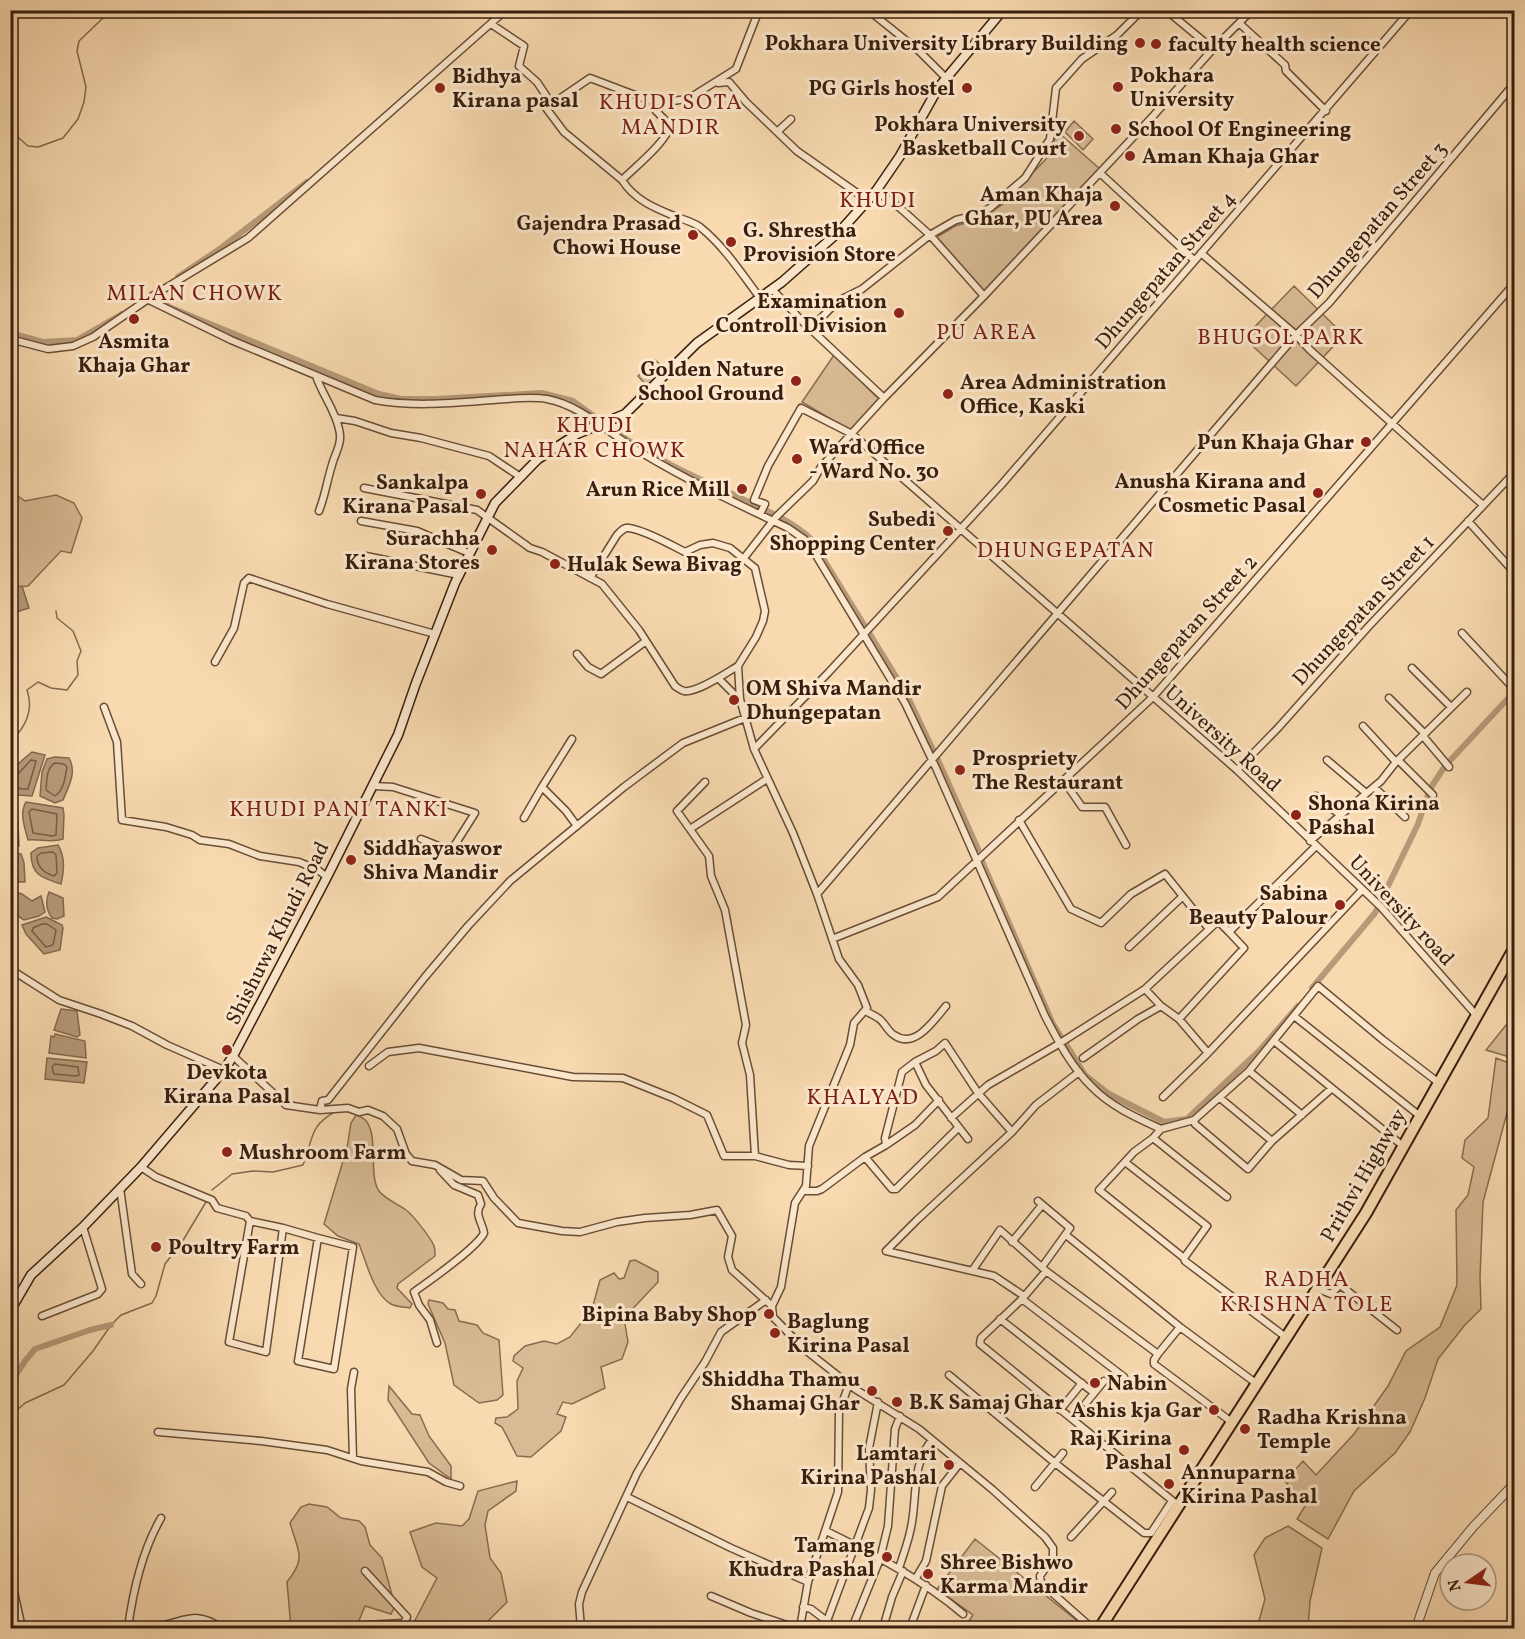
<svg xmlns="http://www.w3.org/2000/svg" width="1525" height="1639" viewBox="0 0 1525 1639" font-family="Vollkorn,serif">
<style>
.green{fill:#d8ba94;stroke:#886c51;stroke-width:1.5}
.water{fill:#b79a79;stroke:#84684e;stroke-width:1.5}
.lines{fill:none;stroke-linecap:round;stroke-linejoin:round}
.shore{stroke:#785c44;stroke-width:1.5}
.stream{stroke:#84684e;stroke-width:1.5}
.canal{stroke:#b79a79;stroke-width:6}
.minor-casing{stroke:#684d36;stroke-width:9}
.tertiary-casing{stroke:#684d36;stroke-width:10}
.secondary-casing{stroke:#381e0e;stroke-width:11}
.trunk-casing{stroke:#381e0e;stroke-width:14}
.minor{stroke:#fbe7cc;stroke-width:6}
.tertiary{stroke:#fbe7cc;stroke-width:8}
.secondary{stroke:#fbe7cc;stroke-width:8}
.trunk{stroke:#f9dab0;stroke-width:10}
.poi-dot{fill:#8f2418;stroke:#fbe7cc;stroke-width:2}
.labels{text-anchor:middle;stroke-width:6;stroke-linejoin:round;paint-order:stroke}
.poi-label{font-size:21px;font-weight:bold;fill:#381e0e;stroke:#fbe7cc;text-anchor:start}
.street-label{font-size:21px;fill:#381e0e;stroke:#fbe7cc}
.neighbourhood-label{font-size:22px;letter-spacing:1.5px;fill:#7a1f14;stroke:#fbe7cc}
</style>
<rect width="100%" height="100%" fill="#f9dab0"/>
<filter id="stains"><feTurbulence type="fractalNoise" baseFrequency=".00333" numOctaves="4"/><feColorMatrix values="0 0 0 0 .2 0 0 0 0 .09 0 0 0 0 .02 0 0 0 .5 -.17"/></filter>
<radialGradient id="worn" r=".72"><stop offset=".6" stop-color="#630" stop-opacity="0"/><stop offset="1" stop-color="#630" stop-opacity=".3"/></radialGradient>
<path class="green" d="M1074,121L1093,139L1083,150L1065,132Z
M1058,132L1100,169L984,292L937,237L955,226L980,219L1003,204L1046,159Z
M1294,286L1344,335L1296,386L1244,338Z
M834,355L879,399L851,431L802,402Z
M655,360L665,368L647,386L638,376Z
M10,487L12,492L25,501L56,495L74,503L82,518L71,553L61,551L28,586L11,588Z
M1514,1015V1049L1510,1057L1486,1050Z
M1496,1058L1509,1063L1514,1087L1483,1202L1480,1277L1481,1309L1464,1326L1438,1359L1425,1398L1410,1432L1395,1453L1354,1491L1328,1539L1297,1519L1305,1506L1285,1481L1303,1461L1316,1475L1354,1434L1388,1386L1406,1351L1440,1327L1457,1285L1456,1210L1468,1195L1474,1167L1462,1158L1465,1140L1488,1118Z
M356,1115C384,1121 366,1173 379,1191C385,1199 398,1204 406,1210C413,1215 431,1238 434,1246C435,1249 435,1253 435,1256L398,1284L397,1288L412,1304L410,1308C404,1307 396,1307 391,1304C374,1295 366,1261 359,1244L338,1236L324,1224L347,1148L351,1123Z
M635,1260L658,1272V1282L624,1318L628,1342L622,1359L601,1367L605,1388L572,1404L563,1402L557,1414L566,1417L561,1431L531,1457L517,1456L502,1427L495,1423L496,1418L507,1417L518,1409L517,1381L523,1368L513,1361L514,1356L525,1346L544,1341L557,1344L570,1337L592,1309L600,1280L614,1273L619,1279L624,1278L630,1261Z
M429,1300L443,1303L448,1309L455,1310L459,1321L477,1325L483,1333L499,1340L503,1395L497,1400L479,1403L454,1385L445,1343L428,1304Z
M389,1386L412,1414L420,1415L429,1436L451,1466V1479L429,1463L388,1400Z
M517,1481L516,1491L488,1511L485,1525L490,1558L501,1573L507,1602L481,1628H411L437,1578L422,1567L410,1532L436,1523L462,1526L469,1519L478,1491Z
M309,1504L327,1507L341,1518L359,1521L365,1527L370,1545L382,1558L395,1606L391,1614L365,1606L356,1628H291L287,1582C307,1557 298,1552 290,1523L301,1507Z
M1288,1526L1322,1548L1310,1601L1308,1628H1257L1265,1599L1254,1555L1265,1538Z
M975,1539L1085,1627L1083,1628H964L973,1615L937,1589Z"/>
<path class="water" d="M22,586L29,608L16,612L11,602V588Z
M32,752L45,755L32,796L18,795L11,788C10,769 17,764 32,752Z
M55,757L69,758C77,772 69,786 63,800L55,803L40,796L42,772L47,759Z
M26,802L63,808L64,815L63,839C51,843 41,839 28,840C25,828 19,813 26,802Z
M11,804L17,805L19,846L11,847Z
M58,845C65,856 64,872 61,884C42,878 31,875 31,853L38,848Z
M11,852L21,854L24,863L25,882H11Z
M15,892L22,894L32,901L41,896L45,912L39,916L24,920L16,915L11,898Z
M49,892L63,898L64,916L57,919L52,918C46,910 45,902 49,892Z
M46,917L62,925L63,928L60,950L44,954L26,934L22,925Z
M61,1009L77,1011L80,1035L77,1037L54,1030Z
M55,1034L85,1041L86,1058L49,1053L51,1036L54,1037Z
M47,1058L87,1062L84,1083L45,1079Z"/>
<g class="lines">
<path class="shore" d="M55,763L64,764L67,767C65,778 64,790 55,796L46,790C47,781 46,768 55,763Z
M10,777L17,775L31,760L36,761L28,789H21L10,784
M32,809L57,814L56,835L52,836L33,833L29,812Z
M53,852L56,855L57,873L54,876C44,873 37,867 37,856L41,853Z
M42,924H47L56,930L53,945L46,947L32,931L33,928Z
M55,1064L78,1067L79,1075L76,1076L54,1074L52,1067Z"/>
<path class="stream" d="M10,134L12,132L28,146L38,147L63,138L78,119L84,102L86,87L77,51L79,41L103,18L126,10
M10,742C25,728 34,710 27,690L38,682L51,688L67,690L78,675L77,661L81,651L73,631L57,618L56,611
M212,1190L232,1174L253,1171L273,1172L303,1165C314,1138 308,1127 336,1111
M10,1354L16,1361L18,1373
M10,1416L25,1403L64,1385L93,1351L111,1325L121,1315L152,1303L156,1296L165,1264L182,1242L206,1202"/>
<path class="canal" d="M178,277L221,248L307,182
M151,295L169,307L379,394L401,399H435L542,393L573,401L606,425
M10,333L43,342L77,340L122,314
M614,431C650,456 690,475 730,493C754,505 792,520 811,539L905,691L935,754
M937,758L978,849
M981,859L1053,1024L1063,1040
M1312,988L1375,913L1418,824L1430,789L1445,766L1514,692
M1066,1044L1085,1075L1109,1094L1164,1122L1187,1119L1260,1050L1298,1006
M10,1384L25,1361L35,1349L90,1330L111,1325"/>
<g class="minor-casing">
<path id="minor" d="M759,10L736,69L688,99L664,102L648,100L590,78L546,108L564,132L622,180C635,201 657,209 679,218C686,220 694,223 700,227C724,246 742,274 760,298
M868,10L918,50L946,78
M1166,10L1213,49
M1239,23L1285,65L1286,71L1326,111
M491,24L524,46L519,66L537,82L551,103
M718,83L729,82L746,102L797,151L867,200
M777,132L791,119
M1100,173L1194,260
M622,180C634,168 668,141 670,125L656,111L664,102
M876,191L900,208L930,235L984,296
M1201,253L1296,335L1310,350L1483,505
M772,289L802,321L884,398
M149,300L231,340L375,400C414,407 453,403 493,400C511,399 530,396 547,399C581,405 612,436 642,453C688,481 740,505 788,528L804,539L814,552L905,703L936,768L1045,1016C1058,1041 1072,1068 1092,1087C1110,1106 1137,1118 1161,1129
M810,329L838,301L862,289L930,235L956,220L977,215L990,208L1025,178L1050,139L1056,88L1082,59L1117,35L1142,10
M10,339L48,349L73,346L93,337L154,295L248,238L506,10
M316,376C322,394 335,410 339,429C343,443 335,453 332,465C327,481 325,496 319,511
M336,418L355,421L391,433L421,438L489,456L519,476
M1507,481L1514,489
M364,488L477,510L530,548L542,552L602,584L639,630L675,686C678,688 680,690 684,691C697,693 726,673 738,666
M760,514L765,504L754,500L768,466L801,408L852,434L1237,770L1381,907L1477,1016
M361,521L417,531L469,553
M1468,521L1514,572
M366,556L459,575
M744,558L776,517L813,481L821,467L884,398L984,296L1154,115L1213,49L1252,10
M1462,633L1514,689
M577,654L588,667L601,674L646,641
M215,662L234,628L244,583L249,578L327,604L435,634
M1412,668L1451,707
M718,678L739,699
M1389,698L1425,734
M104,707L117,742L122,820L166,827L192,835L200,840L229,844L260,856L299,862L318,870L327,877
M1363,726L1396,762
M1423,736L1449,767
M754,749L828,673L1002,484L1411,10
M1327,760L1366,793
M1398,760L1433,795
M1237,770L1278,728L1369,626L1514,473
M1064,781L1082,807H1105L1126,845
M705,782L677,811L709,856L711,876L725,910L746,1025L742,1043L750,1075L755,1156L789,1165L808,1166
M374,786L393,787L475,813L451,851L421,839
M542,787L572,739
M1374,787L1405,817
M1316,796L1340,815
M524,818L542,787L566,811L577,826
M1019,820L1071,909L1101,923L1131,894L1165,874L1209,929
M690,829L767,779
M1310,841L1381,781L1396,762L1467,692
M817,894L1296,335L1329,303L1514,84
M832,939L938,897L1153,697L1514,284
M1129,947L1182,897
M10,969L59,1000L101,1014L132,1026L167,1045L224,1070
M1145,989L1161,1006L1179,1019L1208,1053
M866,1011C870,1014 874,1015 878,1018C885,1022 887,1031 894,1035C915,1050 934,1020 946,1006
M1294,1016L1420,1116
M1179,1019L1244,948L1229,932L1316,846
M1274,1041L1403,1146
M233,1056L286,1105L320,1110L348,1108L359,1112L368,1110L383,1116L397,1129L406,1154L412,1161L435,1165L461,1180L483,1181L494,1198L518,1223L562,1231L580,1232L617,1222L645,1218L690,1215L717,1210L732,1236L728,1257L732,1270L772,1306L781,1287L795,1203L806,1186L809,1146L850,1045L854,1023L867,1008L858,985L839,959L817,894L793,833L754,749L740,699L738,666L756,637L763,621L765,611L755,568L730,548L713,543L700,545L685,552C671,545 645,530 629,528C624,527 621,531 617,535L590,578
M1083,1058L1138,1019L1161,1006
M915,1062L926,1085L968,1139
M369,1066L388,1052L419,1048L573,1077L623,1078L673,1098L707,1115L724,1156H755
M1249,1071L1302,1115
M1163,1097L1208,1053L1362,890
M1220,1098L1272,1141
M939,1100L915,1125L886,1145L885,1138L902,1072L915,1062L936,1051L945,1043L978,1093L1012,1132
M320,1110L322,1101L328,1100L425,977L468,926L510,881L624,787L683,743L745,718
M951,1118L988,1085L1057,1045L1145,989L1218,921L1229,932
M1194,1120L1249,1071L1318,986L1383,1040L1439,1083
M1153,1138L1227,1197
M886,1145L865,1157L892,1189H896L958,1128
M1125,1162L1207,1226L1184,1258
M141,1167L156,1177L212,1200L217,1208L246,1216L250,1221L229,1342L266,1352L283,1228L318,1238L298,1361L334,1369L353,1247L318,1238
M120,1188L132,1274L141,1284
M803,1191H817L822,1189L865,1157
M1038,1201L1070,1228L1042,1267
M250,1221L283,1228
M1066,1235L1180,1327L1158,1354L1046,1271L1022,1299L981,1338L980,1344L1179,1506
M1012,1242L1042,1205
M972,1271L1000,1230L1046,1271
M1318,1289L1331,1294L1340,1285L1397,1330
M1024,1296L994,1276L886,1251L917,1220L1012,1132L1036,1105L1079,1072
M1022,1299L1124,1377
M772,1306L773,1317L804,1349L855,1389L919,1429L993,1490L1045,1537L1053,1548V1557L1040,1576L1041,1583L1092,1628
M42,1316L98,1294L102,1289L83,1227
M1000,1319L1094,1393
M1180,1327L1257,1384
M1287,1338L1185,1261L1184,1258L1099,1190L1134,1152L1153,1138L1161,1129L1194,1120L1195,1124L1248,1169L1272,1141L1331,1089
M437,1343L430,1320L419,1305L414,1292C429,1281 477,1248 484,1233C482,1221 474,1215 481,1204L478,1195L454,1185L440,1170
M1158,1354L1154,1360V1364L1233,1423
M949,1375L1055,1463L1144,1533H1151L1172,1501
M1086,1403L1104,1381
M1060,1410L1082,1383
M158,1432L261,1441L327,1450L361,1461L428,1472L446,1482L460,1486
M353,1458L351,1389L354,1372
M1035,1487L1063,1453
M627,1497L731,1548L808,1582
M826,1531C875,1555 922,1579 963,1614
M1071,1537L1112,1492
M14,1558L12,1583L22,1628
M899,1568C904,1553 910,1537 912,1522C917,1493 912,1464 932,1440
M916,1578L926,1561L942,1486L960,1463
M711,1596L751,1613L796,1628
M803,1607L811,1609L836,1628
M827,1621L869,1508L871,1490L869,1448L878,1402
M25,1628H62
M128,1628C133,1591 142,1551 161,1518
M129,1628C139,1626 149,1627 158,1626C187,1621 195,1610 222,1628
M363,1628L365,1625L404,1623L407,1617L365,1571
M581,1628L579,1604L582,1592L637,1473L681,1398L705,1362L721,1332L766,1300
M800,1628L808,1582L838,1492L839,1412L849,1384
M852,1628L880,1559L888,1526L895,1429L900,1416
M883,1628L892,1597L903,1571
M910,1628L926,1585"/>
</g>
<g class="tertiary-casing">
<path id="tertiary" d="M1416,1628L1435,1573L1473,1527L1514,1484"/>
</g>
<g class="secondary-casing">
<path id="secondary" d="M10,1311L31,1275L83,1227L141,1167L224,1070L233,1056L327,877L398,735L416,683L455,583L495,503L538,459L577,434L625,414L697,343L782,282L842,229L876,191L900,156L938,88L1003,10"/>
</g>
<g class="trunk-casing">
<path id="trunk" d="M1100,1628L1366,1213L1514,949"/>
</g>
<use href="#minor" class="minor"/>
<use href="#tertiary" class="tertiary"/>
<use href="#secondary" class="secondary"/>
<use href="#trunk" class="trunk"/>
</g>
<g class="poi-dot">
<circle cx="1140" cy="43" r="6"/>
<circle cx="1156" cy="44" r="6"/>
<circle cx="1118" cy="87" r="6"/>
<circle cx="440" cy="88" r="6"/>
<circle cx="967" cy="88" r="6"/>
<circle cx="1116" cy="129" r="6"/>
<circle cx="1079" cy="136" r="6"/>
<circle cx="1130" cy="156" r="6"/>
<circle cx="1115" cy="206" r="6"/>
<circle cx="693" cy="235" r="6"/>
<circle cx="731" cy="242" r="6"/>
<circle cx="899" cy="313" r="6"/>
<circle cx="134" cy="319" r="6"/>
<circle cx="796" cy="381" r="6"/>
<circle cx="948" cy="394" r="6"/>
<circle cx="1366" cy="442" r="6"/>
<circle cx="797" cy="459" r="6"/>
<circle cx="742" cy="489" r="6"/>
<circle cx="1318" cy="493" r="6"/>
<circle cx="481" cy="494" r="6"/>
<circle cx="948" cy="531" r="6"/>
<circle cx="492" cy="550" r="6"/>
<circle cx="555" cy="564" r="6"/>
<circle cx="734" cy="700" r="6"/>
<circle cx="960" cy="770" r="6"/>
<circle cx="1296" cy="815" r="6"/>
<circle cx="351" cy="860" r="6"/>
<circle cx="1340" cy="905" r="6"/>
<circle cx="227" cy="1050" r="6"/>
<circle cx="227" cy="1152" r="6"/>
<circle cx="156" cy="1247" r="6"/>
<circle cx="769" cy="1314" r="6"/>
<circle cx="775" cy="1333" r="6"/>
<circle cx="1095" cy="1383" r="6"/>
<circle cx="872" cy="1391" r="6"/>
<circle cx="897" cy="1402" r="6"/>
<circle cx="1214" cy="1410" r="6"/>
<circle cx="1245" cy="1429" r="6"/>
<circle cx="1184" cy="1450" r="6"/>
<circle cx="949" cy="1465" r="6"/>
<circle cx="1169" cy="1484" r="6"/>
<circle cx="887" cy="1557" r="6"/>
<circle cx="928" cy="1574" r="6"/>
</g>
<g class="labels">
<g class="poi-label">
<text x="1128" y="50" text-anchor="end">Pokhara University Library Building</text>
<text x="1168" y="51">faculty health science</text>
<text x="1130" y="82">Pokhara<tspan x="1130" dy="24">University</tspan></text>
<text x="452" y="83">Bidhya<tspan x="452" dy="24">Kirana pasal</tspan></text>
<text x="955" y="95" text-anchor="end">PG Girls hostel</text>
<text x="1067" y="131" text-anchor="end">Pokhara University<tspan x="1067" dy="24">Basketball Court</tspan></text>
<text x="1128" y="136">School Of Engineering</text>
<text x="1142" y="163">Aman Khaja Ghar</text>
<text x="1103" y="201" text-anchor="end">Aman Khaja<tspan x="1103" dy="24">Ghar, PU Area</tspan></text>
<text x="681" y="230" text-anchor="end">Gajendra Prasad<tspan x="681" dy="24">Chowi House</tspan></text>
<text x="743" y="237">G. Shrestha<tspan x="743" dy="24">Provision Store</tspan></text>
<text x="887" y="308" text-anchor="end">Examination<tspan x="887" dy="24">Controll Division</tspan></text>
<text x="134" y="348" text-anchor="middle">Asmita<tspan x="134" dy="24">Khaja Ghar</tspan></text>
<text x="784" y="376" text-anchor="end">Golden Nature<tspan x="784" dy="24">School Ground</tspan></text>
<text x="960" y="389">Area Administration<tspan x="960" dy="24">Office, Kaski</tspan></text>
<text x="1354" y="449" text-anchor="end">Pun Khaja Ghar</text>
<text x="809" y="454">Ward Office<tspan x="809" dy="24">- Ward No. 30</tspan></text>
<text x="1306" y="488" text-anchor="end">Anusha Kirana and<tspan x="1306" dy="24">Cosmetic Pasal</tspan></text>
<text x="469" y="489" text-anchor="end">Sankalpa<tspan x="469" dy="24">Kirana Pasal</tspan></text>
<text x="730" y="496" text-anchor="end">Arun Rice Mill</text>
<text x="936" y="526" text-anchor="end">Subedi<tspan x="936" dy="24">Shopping Center</tspan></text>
<text x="480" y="545" text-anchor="end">Surachha<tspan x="480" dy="24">Kirana Stores</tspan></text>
<text x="567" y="571">Hulak Sewa Bivag</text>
<text x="746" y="695">OM Shiva Mandir<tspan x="746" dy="24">Dhungepatan</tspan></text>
<text x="972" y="765">Prospriety<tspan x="972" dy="24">The Restaurant</tspan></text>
<text x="1308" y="810">Shona Kirina<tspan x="1308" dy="24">Pashal</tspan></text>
<text x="363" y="855">Siddhayaswor<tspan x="363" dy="24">Shiva Mandir</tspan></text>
<text x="1328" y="900" text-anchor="end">Sabina<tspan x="1328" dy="24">Beauty Palour</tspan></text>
<text x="227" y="1079" text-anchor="middle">Devkota<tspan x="227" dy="24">Kirana Pasal</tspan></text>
<text x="239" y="1159">Mushroom Farm</text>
<text x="168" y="1254">Poultry Farm</text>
<text x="757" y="1321" text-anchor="end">Bipina Baby Shop</text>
<text x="787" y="1328">Baglung<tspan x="787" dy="24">Kirina Pasal</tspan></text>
<text x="860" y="1386" text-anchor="end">Shiddha Thamu<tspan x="860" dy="24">Shamaj Ghar</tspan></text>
<text x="1107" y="1390">Nabin</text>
<text x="909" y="1409">B.K Samaj Ghar</text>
<text x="1202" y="1417" text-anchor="end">Ashis kja Gar</text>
<text x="1257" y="1424">Radha Krishna<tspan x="1257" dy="24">Temple</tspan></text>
<text x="1172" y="1445" text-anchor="end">Raj Kirina<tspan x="1172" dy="24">Pashal</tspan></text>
<text x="937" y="1460" text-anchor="end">Lamtari<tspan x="937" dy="24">Kirina Pashal</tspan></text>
<text x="1181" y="1479">Annuparna<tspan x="1181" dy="24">Kirina Pashal</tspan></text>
<text x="875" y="1552" text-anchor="end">Tamang<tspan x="875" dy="24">Khudra Pashal</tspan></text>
<text x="940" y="1569">Shree Bishwo<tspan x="940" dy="24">Karma Mandir</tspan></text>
</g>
<g class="street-label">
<text transform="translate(1377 220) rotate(-49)" y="7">Dhungepatan Street 3</text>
<text transform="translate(1165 270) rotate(-49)" y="7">Dhungepatan Street 4</text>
<text transform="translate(1363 610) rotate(-47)" y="7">Dhungepatan Street 1</text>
<text transform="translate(1186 632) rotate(-48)" y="7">Dhungepatan Street 2</text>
<text transform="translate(1223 738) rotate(42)" y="7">University Road</text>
<text transform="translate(1402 910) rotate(47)" y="7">University road</text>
<text transform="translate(277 933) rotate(-63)" y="7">Shishuwa Khudi Road</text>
<text transform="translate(1363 1175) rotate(-60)" y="7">Prithvi Highway</text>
</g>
<g class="neighbourhood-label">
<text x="671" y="109">KHUDI SOTA<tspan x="671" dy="25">MANDIR</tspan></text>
<text x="878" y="207">KHUDI</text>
<text x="195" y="300">MILAN CHOWK</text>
<text x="987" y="339">PU AREA</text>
<text x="1281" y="344">BHUGOL PARK</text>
<text x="595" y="432">KHUDI<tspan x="595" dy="25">NAHAR CHOWK</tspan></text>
<text x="1066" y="557">DHUNGEPATAN</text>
<text x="339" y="816">KHUDI PANI TANKI</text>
<text x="863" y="1104">KHALYAD</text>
<text x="1307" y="1286">RADHA<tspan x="1307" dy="25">KRISHNA TOLE</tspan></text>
</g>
</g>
<rect width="1525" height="1639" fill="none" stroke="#f9dab0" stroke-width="36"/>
<rect x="12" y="12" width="1501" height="1615" fill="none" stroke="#381e0e" stroke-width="3"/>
<rect x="18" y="18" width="1489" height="1603" fill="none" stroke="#381e0e" stroke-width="1.5"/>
<g transform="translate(1468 1582) rotate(256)"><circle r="28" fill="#fbe7cc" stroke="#ad9780" stroke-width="1.5"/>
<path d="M0-4.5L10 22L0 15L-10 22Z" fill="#8f2418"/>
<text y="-9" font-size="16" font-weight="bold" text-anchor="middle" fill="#381e0e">N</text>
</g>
<rect width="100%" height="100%" filter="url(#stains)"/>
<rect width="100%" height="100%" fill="url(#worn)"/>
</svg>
